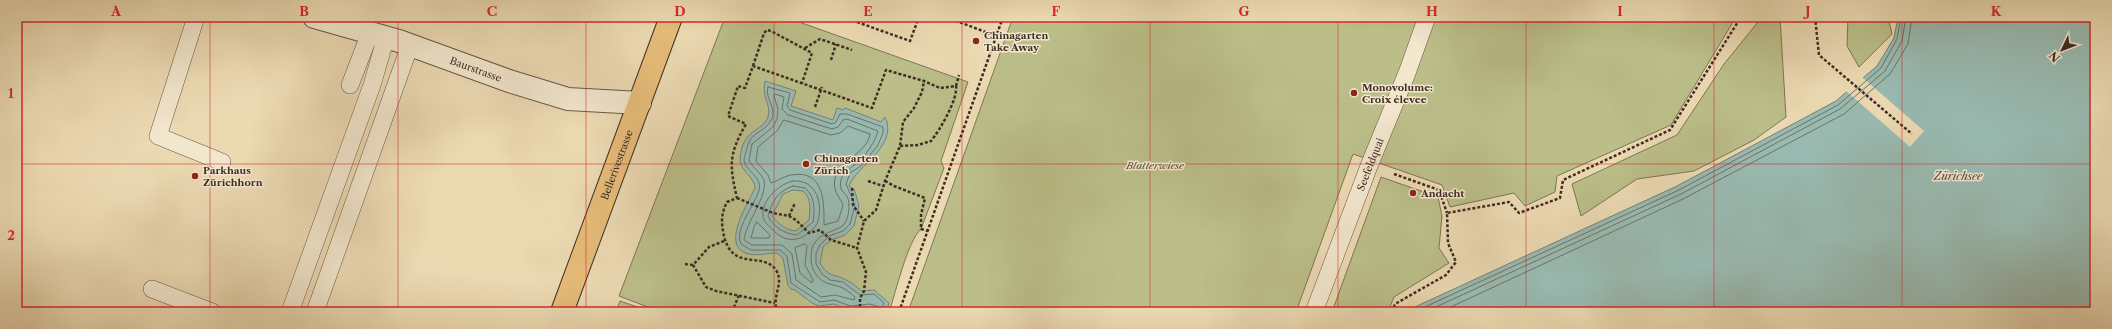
<svg xmlns="http://www.w3.org/2000/svg" width="2112" height="329" viewBox="0 0 2112 329" font-family="'Libre Caslon Text',serif">
<style>
.green{fill:#bbbe89;stroke:#7d7556}
.water{fill:#99bab1;stroke:#758178;fill-rule:evenodd}
.pier{fill:#ebd9b2}
.lines{fill:none;stroke-linecap:round;stroke-linejoin:round}
.shore{stroke:#6c736a;stroke-width:1}
.lane-casing{stroke:#6a5747;stroke-width:18}
.street-casing{stroke:#6a5747;stroke-width:24}
.primary-casing{stroke:#3f2c23;stroke-width:24}
.path{stroke:#3f2c23;stroke-width:2.5;stroke-dasharray:3 2;stroke-linecap:butt}
.lane{stroke:#f2e6cd;stroke-width:17}
.street{stroke:#f2e6cd;stroke-width:22}
.primary{stroke:#e6bc79;stroke-width:22}
.grid{fill:none;stroke:#d62828;stroke-width:1;stroke-opacity:0.55}
.poi-dot{fill:#8f2418;stroke:#f2e6cd;stroke-width:1.5}
.labels{text-anchor:middle;stroke-width:3;stroke-linejoin:round;paint-order:stroke}
.poi-label{font-size:10px;font-weight:bold;fill:#3f2c23;stroke:#f2e6cd;text-anchor:start}
.street-label{font-size:10px;fill:#3f2c23;stroke:#f2e6cd}
.park-label{font-size:10px;font-style:italic;fill:#584937;stroke:#f2e6cd}
.water-label{font-size:11px;font-style:italic;fill:#51483f;stroke:#f2e6cd}
.neatline{fill:none;stroke:#d62828;stroke-width:1.5}
.grid-label{font-size:13px;text-anchor:middle;font-weight:bold;fill:#d62828}
</style>
<rect width="100%" height="100%" fill="#ebd9b2"/>
<filter id="stains"><feTurbulence type="fractalNoise" baseFrequency=".005" numOctaves="4"/><feColorMatrix values="0 0 0 0 .2 0 0 0 0 .09 0 0 0 0 .02 0 0 0 .5 -.17"/></filter>
<radialGradient id="worn" r=".72"><stop offset=".6" stop-color="#630" stop-opacity="0"/><stop offset="1" stop-color="#630" stop-opacity=".3"/></radialGradient>
<path class="green" d="M725,17H785L968,82L941,161L944,168L921,229C907,242 896,292 889,312H661L619,296Z
M1013,17H1736L1671,125L1557,176L1555,192L1525,206L1514,193L1450,207L1442,185L1353,154L1296,312H908Z
M1762,17H1780L1786,117L1754,140L1694,171L1637,179L1581,216L1572,184L1677,135L1724,64Z
M1848,17H1888L1892,34L1859,67L1847,46Z
M1381,177L1438,197L1442,216L1439,248L1449,263L1394,297L1388,312H1332Z
M620,301L652,312H616Z"/>
<path class="water" d="M1898,17H2095V312H1404L1677,186L1836,101L1877,66L1894,38Z
M765,81L796,91L791,106L833,120L837,108L843,110L845,108L881,122L885,117C899,146 857,165 849,186L854,189L859,205L854,226L845,235L831,240L823,247L820,263C829,278 833,273 846,280C852,282 856,287 862,291L874,290L889,303L886,312H878L877,310L870,308L849,310L834,304L819,306L812,303L795,290L791,289L788,285L783,258L777,253C769,253 757,256 749,254C719,247 748,204 755,188C755,177 739,170 740,159C742,128 763,132 768,117C772,105 761,98 765,81ZM793,190L803,191C812,199 810,209 809,220L796,231C785,230 779,224 772,216L783,194Z"/>
<path class="pier" d="M1862,77L1924,131L1910,147L1845,90Z"/>
<g class="lines">
<path class="shore" d="M768,87L790,93L787,106L790,110L832,124L836,122L840,114H847L883,127V133L878,145L861,166L850,173L846,184L855,205L850,224L843,231L829,236L820,245L816,253V264L822,274L830,280L843,282L860,295L874,294L884,303L882,308L870,304L850,306L834,300L820,302L791,283L787,256L780,250H751L741,244C734,229 755,205 759,190C763,178 747,172 744,161C744,158 745,155 746,152C751,129 759,137 770,122C779,110 764,98 768,87Z
M775,94L784,97L782,109L788,115L832,129L838,127L843,120L847,119L878,131C875,142 866,155 858,162C849,170 838,174 841,189C843,192 845,194 847,196C851,203 849,223 841,227C827,234 811,236 811,257C811,265 813,271 818,277C825,285 834,284 843,288C847,290 851,294 855,297L854,300L835,295L821,297L796,280L792,254L782,245H752L744,240C746,222 768,196 764,180C761,173 752,167 749,160L752,144L773,127L777,119L778,109L774,96Z
M784,120L831,135L840,133L848,126L870,134C867,156 829,163 835,189C836,195 841,199 843,205L838,221L824,225C824,203 825,169 791,175C784,176 778,181 771,183L768,175L756,161L758,147L777,131Z
M793,181C817,179 824,205 817,224C805,240 788,246 773,230C769,226 764,222 763,217C761,200 779,184 793,181Z
M793,186L805,188C815,196 815,210 813,222L797,235C785,234 773,227 768,216C772,201 778,191 793,186Z
M757,222L770,235L769,238H751L754,227Z
M805,244L807,246L805,265L813,280L812,283L800,273L795,248Z
M1414,312L1679,190L1838,105L1881,68L1897,39L1901,17
M1425,312L1681,194L1840,109L1885,71L1902,41L1906,17
M1440,312L1683,199L1844,114L1890,74L1908,44L1912,17"/>
<g class="lane-casing">
<g id="lane">
<path d="M196,17L158,136L222,162"/>
<path d="M350,85L370,33"/>
<path d="M152,289L212,312"/>
<path d="M290,312L372,85L386,37"/>
<path d="M315,312L410,45"/>
<path id="s1" d="M1314,312L1369,166L1407,73L1427,17"/>
</g>
</g>
<g class="street-casing">
<g id="street">
<path id="s2" d="M314,17L399,41L509,81L568,99L640,103"/>
</g>
</g>
<g class="primary-casing">
<g id="primary">
<path id="s3" d="M562,312L671,17"/>
</g>
</g>
<path class="path" d="M843,17L910,41L919,17
M946,17L996,36
M1815,17L1819,55L1912,134
M805,48L820,39L852,50
M831,60L836,44
M753,66L764,33L767,30L771,31L812,53L802,83
M956,86L959,75
M815,107L822,87
M1394,174L1439,190L1447,213
M868,181L883,186
M885,181L894,186L925,198L921,215V229L928,231
M852,188L853,205L864,221
M737,198L773,213L789,216L796,220L809,233L820,230L831,240L857,248
M789,216L795,203
M724,241L709,247L693,265L706,287L716,291L775,303
M685,264L693,265
M732,312L739,295
M778,312C770,299 785,283 776,270C762,250 730,274 723,231C721,220 722,212 727,202L737,198C729,164 729,154 746,124L728,116L738,86L745,88L753,66L872,108L886,70L924,81L940,88L956,86C958,99 940,130 931,141L918,145L900,146
M860,312V298L864,291L866,272L857,248L864,221L876,210L885,181L900,146L903,122L914,108L922,92L924,81
M899,312L1003,17
M1392,312L1395,304L1446,275L1456,262L1448,243L1447,213L1509,202L1519,213L1560,198L1563,180L1670,130L1741,17"/>
<use href="#lane" class="lane"/>
<use href="#street" class="street"/>
<use href="#primary" class="primary"/>
</g>
<path class="grid" d="M210,17V312M398,17V312M586,17V312M774,17V312M962,17V312M1150,17V312M1338,17V312M1526,17V312M1714,17V312M1902,17V312M17,164H2095"/>
<g class="poi-dot">
<circle cx="976" cy="41" r="4"/>
<circle cx="1354" cy="93" r="4"/>
<circle cx="806" cy="164" r="4"/>
<circle cx="195" cy="176" r="4"/>
<circle cx="1413" cy="193" r="4"/>
</g>
<g class="labels">
<g class="poi-label">
<text x="984" y="39">Chinagarten<tspan x="984" dy="12">Take Away</tspan></text>
<text x="1362" y="91">Monovolume:<tspan x="1362" dy="12">Croix élevee</tspan></text>
<text x="814" y="162">Chinagarten<tspan x="814" dy="12">Zürich</tspan></text>
<text x="203" y="174">Parkhaus<tspan x="203" dy="12">Zürichhorn</tspan></text>
<text x="1421" y="197">Andacht</text>
</g>
<g class="street-label">
<text dy="4" stroke="none"><textPath href="#s2" startOffset="170">Baurstrasse</textPath></text>
<text dy="4" stroke="none"><textPath href="#s1" startOffset="158">Seefeldquai</textPath></text>
<text dy="4" stroke="none"><textPath href="#s3" startOffset="157">Bellerivestrasse</textPath></text>
</g>
<g class="park-label">
<text x="1155" y="169">Blatterwiese</text>
</g>
<g class="water-label">
<text x="1958" y="180">Zürichsee</text>
</g>
</g>
<rect width="2112" height="329" fill="none" stroke="#ebd9b2" stroke-width="44"/>
<g transform="translate(2062 50) rotate(227)" stroke="#f2e6cd" stroke-width="3" paint-order="stroke">
<path d="M0-3L7 15L0 10L-7 15Z" fill="#3f2c23"/>
<text y="-6" font-size="11" font-weight="bold" text-anchor="middle" fill="#3f2c23">N</text>
</g>
<rect x="22" y="22" width="2068" height="285" class="neatline"/>
<g class="grid-label">
<text x="116" y="16">A</text>
<text x="304" y="16">B</text>
<text x="492" y="16">C</text>
<text x="680" y="16">D</text>
<text x="868" y="16">E</text>
<text x="1056" y="16">F</text>
<text x="1244" y="16">G</text>
<text x="1432" y="16">H</text>
<text x="1620" y="16">I</text>
<text x="1808" y="16">J</text>
<text x="1996" y="16">K</text>
<text x="11" y="98">1</text>
<text x="11" y="240">2</text>
</g>
<rect width="100%" height="100%" filter="url(#stains)"/>
<rect width="100%" height="100%" fill="url(#worn)"/>
</svg>
